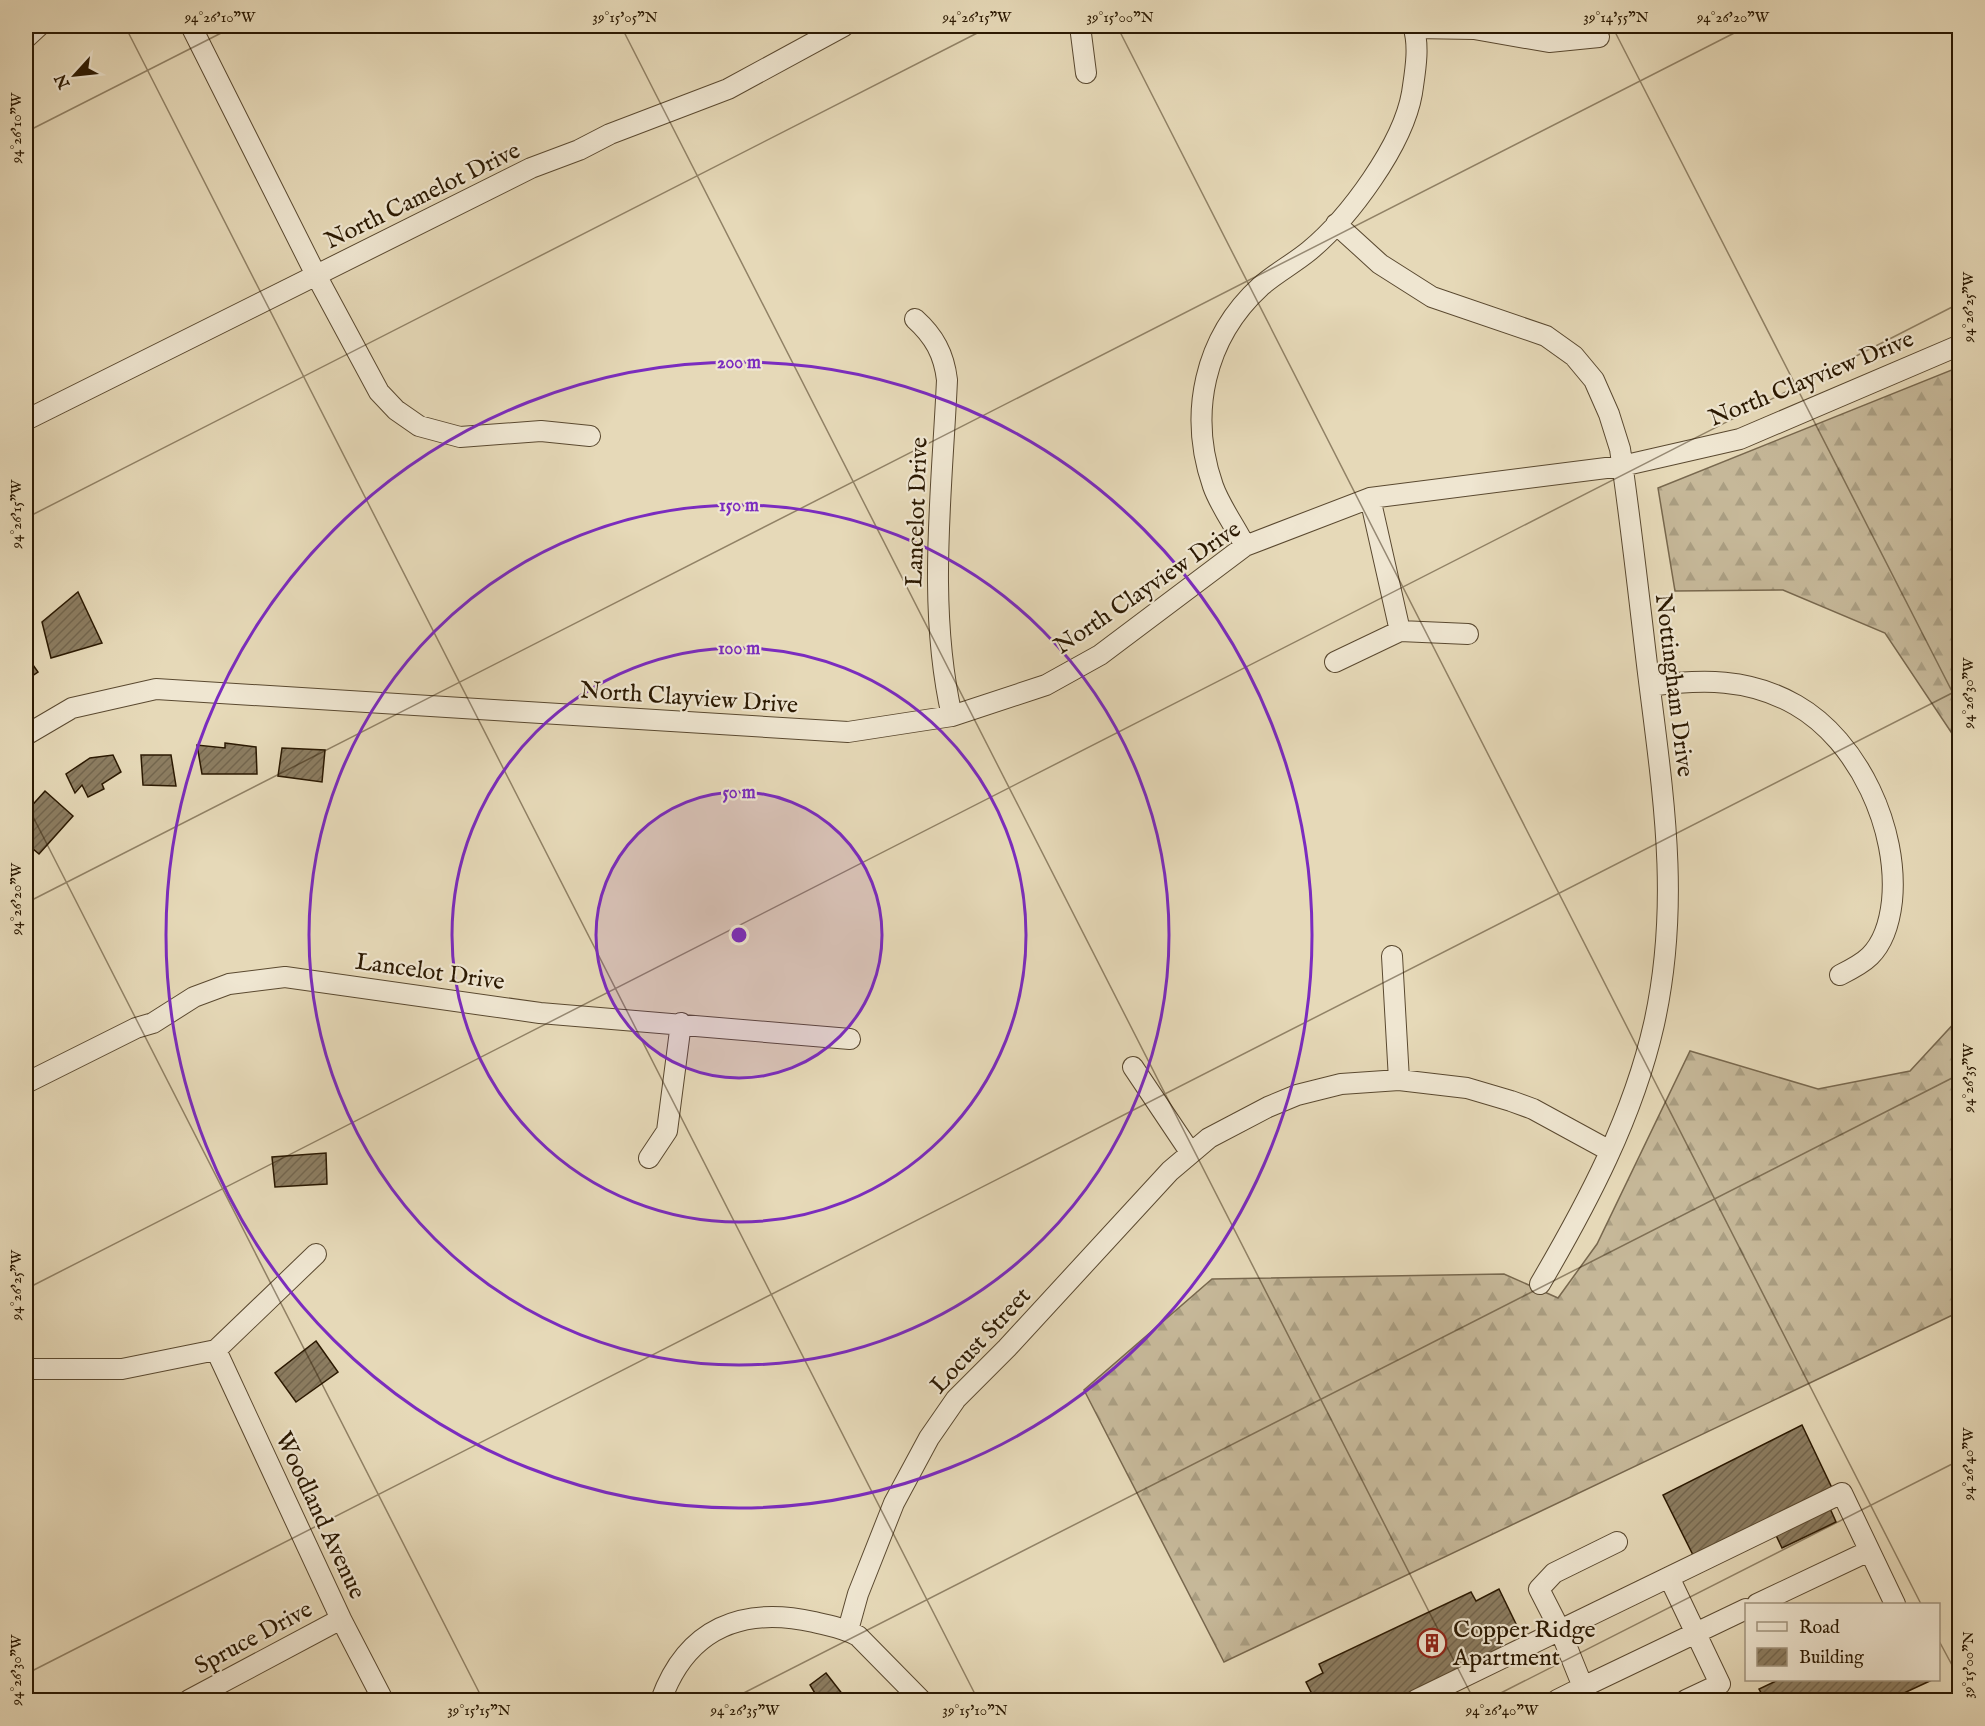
<svg xmlns="http://www.w3.org/2000/svg" width="1985" height="1726" viewBox="0 0 1985 1726" font-family="'IM FELL English',serif">
<style>
.forest{fill:url(#forest-firs);stroke:#78684e;stroke-width:1.5}
.building{fill:url(#building-hatch);stroke:#2b1902;stroke-width:1.5}
.lines{fill:none;stroke-linecap:round;stroke-linejoin:round}
.minor-casing{stroke:#5a4930;stroke-width:22}
.minor{stroke:#efe6d1;stroke-width:20}
.ticks{fill:none;stroke:#2b1902;stroke-width:1.5;stroke-opacity:0.45}
.ring{fill:none;stroke:#7b2cbf;stroke-width:3}
.labels{text-anchor:middle;stroke-width:4.5;stroke-linejoin:round;paint-order:stroke}
.street-label{font-size:24px;fill:#2b1902;stroke:#efe6d1}
.poi-label{font-size:24px;fill:#2b1902;stroke:#efe6d1;text-anchor:start}
.centre{fill:#7b2cbf;stroke:#efe6d1;stroke-width:3}
.ring-label{font-size:18px;text-anchor:middle;font-weight:bold;fill:#7b2cbf;stroke:#efe6d1;stroke-width:4.5;stroke-linejoin:round;paint-order:stroke}
.neatline{fill:none;stroke:#2b1902;stroke-width:2}
.ticks-label{font-size:15px;text-anchor:middle;fill:#2b1902}
</style>
<defs>
<pattern id="forest-firs" width="22" height="20" patternUnits="userSpaceOnUse" patternTransform="scale(1.5)"><rect width="22" height="20" fill="#c6b899"/><path d="M5 1l3.5 6h-7zM16 11l3.5 6h-7z" fill="#aa9e82"/></pattern>
<pattern id="building-hatch" width="6" height="6" patternUnits="userSpaceOnUse" patternTransform="scale(1.5)"><rect width="6" height="6" fill="#8c7d61"/><path d="M-1 1l2-2M0 6l6-6M5 7l2-2" fill="none" stroke="#73664e"/></pattern>
</defs>
<rect width="100%" height="100%" fill="#e6d9b8"/>
<filter id="stains"><feTurbulence type="fractalNoise" baseFrequency=".00333" numOctaves="4"/><feColorMatrix values="0 0 0 0 .2 0 0 0 0 .09 0 0 0 0 .02 0 0 0 .5 -.17"/></filter>
<radialGradient id="worn" r=".72"><stop offset=".6" stop-color="#630" stop-opacity="0"/><stop offset="1" stop-color="#630" stop-opacity=".3"/></radialGradient>
<path class="forest" d="M1959,367V744L1885,633L1783,590L1675,591L1658,488Z
M1959,1018V1312L1224,1662L1084,1390L1212,1279L1504,1274L1558,1298L1597,1244L1690,1051L1818,1089L1910,1071Z"/>
<path class="building" d="M78,592L102,643L51,658L42,622Z
M26,655L38,672L26,680Z
M225,743L256,747L257,774H202L197,745L225,748Z
M282,748L325,750L322,782L278,776Z
M113,755L121,772L102,784L104,789L88,797L82,785L75,793L66,774L90,758Z
M141,755H171L176,786L143,785Z
M45,791L73,816L39,854L26,843V812Z
M326,1153L327,1184L275,1187L272,1157Z
M316,1341L338,1372L296,1402L275,1373Z
M1802,1425L1832,1488L1693,1555L1663,1495Z
M1828,1504L1836,1522L1782,1548L1774,1531Z
M1499,1589L1517,1626L1496,1638L1502,1648L1394,1700H1315L1306,1682L1323,1673L1319,1664L1471,1592L1476,1601Z
M826,1673L847,1700H819L810,1685Z
M1778,1680H1932L1889,1700H1765L1759,1689Z"/>
<g class="lines">
<g class="minor-casing">
<path id="minor" d="M191,26L316,275L379,392L396,410L419,426L460,437L541,431L590,436
M1080,26L1086,73
M1414,28L1474,29L1549,42L1599,37
M26,38L39,26
M1336,224L1380,264L1432,297L1546,336L1574,356L1594,380L1609,414L1620,449C1631,523 1639,598 1648,673C1663,794 1681,902 1654,1024C1633,1117 1588,1202 1540,1284
M915,319C934,336 944,354 947,380C942,491 927,607 952,716
M26,420L531,168L579,150L610,134L728,89L844,26
M1370,498L1400,631
M1245,546C1235,526 1220,506 1213,486C1188,414 1204,338 1261,286C1276,273 1293,264 1309,251C1349,218 1403,145 1412,93C1415,72 1420,46 1413,26
M1335,662L1400,631L1468,634
M1650,686C1702,679 1749,678 1796,705C1859,741 1899,830 1892,901C1890,919 1884,942 1870,956C1862,964 1850,970 1840,975
M26,735L72,708L156,689L848,732L952,716L1046,685L1100,655L1245,546L1370,498L1622,466L1740,439L1960,345
M1392,956L1399,1080
M1133,1067L1190,1152
M26,1083L136,1028L153,1023L194,997L229,984L285,977L540,1013L850,1039
M649,1158L667,1131L681,1023
M216,1350L341,1619L383,1700
M26,1369H122L216,1350L316,1254
M1617,1542L1554,1573L1539,1589L1560,1630L1583,1687L1746,1609
M1669,1577L1720,1684L1686,1700
M1757,1604L1869,1551
M848,1630L858,1594L894,1503L929,1438L956,1399L1007,1348L1170,1171L1209,1138L1268,1107L1297,1095L1341,1084L1399,1080L1467,1088L1511,1101L1533,1109L1610,1151
M189,1700L341,1619
M661,1700C687,1628 742,1606 814,1622C830,1626 844,1628 858,1636L921,1700
M1416,1700L1842,1493L1895,1604
M1557,1700L1583,1687L1589,1700"/>
</g>
<use href="#minor" class="minor"/>
</g>
<path class="ticks" d="M125,26L978,1700M621,26L1474,1700M1117,26L1921,1604M1612,26L1960,707M26,132L235,26M26,518L991,26M26,803L483,1700M26,903L1748,26M26,1289L1960,303M1938,1639L1960,1680M26,1674L1960,689M730,1700L1960,1074M1487,1700L1960,1460"/>
<circle cx="739" cy="935" r="143" fill="#7b2cbf" fill-opacity=".12"/>
<g class="ring">
<circle cx="739" cy="935" r="143"/>
<circle cx="739" cy="935" r="287"/>
<circle cx="739" cy="935" r="430"/>
<circle cx="739" cy="935" r="573"/>
</g>
<defs>
<g id="building-ring" transform="scale(1.5)"><circle r="9.5" fill="#efe6d1" stroke="#8f2418" stroke-width="1.5"/><path d="M-4-6H4V6H1V3H-1V6H-4ZM-2.5-4.3h1.7v1.8h-1.7ZM.8-4.3h1.7v1.8H.8ZM-2.5-1h1.7V.8h-1.7ZM.8-1h1.7V.8H.8Z" fill="#8f2418"/></g>
</defs>
<g fill-rule="evenodd">
<use href="#building-ring" x="1432" y="1643"/>
</g>
<g class="labels">
<g class="street-label">
<text transform="translate(422 195) rotate(-26)" y="8">North Camelot Drive</text>
<text transform="translate(1811 378) rotate(-22)" y="8">North Clayview Drive</text>
<text transform="translate(916 512) rotate(-88)" y="8">Lancelot Drive</text>
<text transform="translate(1147 587) rotate(-34)" y="8">North Clayview Drive</text>
<text transform="translate(1675 685) rotate(83)" y="8">Nottingham Drive</text>
<text transform="translate(689 697) rotate(4)" y="8">North Clayview Drive</text>
<text transform="translate(430 971) rotate(8)" y="8">Lancelot Drive</text>
<text transform="translate(980 1340) rotate(-47)" y="8">Locust Street</text>
<text transform="translate(321 1515) rotate(65)" y="8">Woodland Avenue</text>
<text transform="translate(253 1637) rotate(-28)" y="8">Spruce Drive</text>
</g>
<g class="poi-label">
<text x="1453" y="1637">Copper Ridge<tspan x="1453" dy="28">Apartment</tspan></text>
</g>
</g>
<circle cx="739" cy="935" r="9" class="centre"/>
<g class="ring-label">
<text x="739" y="368">200 m</text>
<text x="739" y="511">150 m</text>
<text x="739" y="654">100 m</text>
<text x="739" y="798">50 m</text>
</g>
<rect width="1985" height="1726" fill="none" stroke="#e6d9b8" stroke-width="66"/>
<rect x="1745" y="1603" width="195" height="78" fill="#efe6d1" stroke="#a1947e" stroke-width="1.5"/>
<rect x="1757" y="1622" width="30" height="9" fill="#efe6d1" stroke="#a1947e" stroke-width="1.5"/>
<text x="1799" y="1633" font-size="18" fill="#2b1902">Road</text>
<rect x="1757" y="1648" width="30" height="18" fill="url(#building-hatch)" stroke="#a1947e" stroke-width="1.5"/>
<text x="1799" y="1663" font-size="18" fill="#2b1902">Building</text>
<g transform="translate(75 75) rotate(243)" stroke="#efe6d1" stroke-width="4.5" paint-order="stroke">
<path d="M0-4.5L10 22L0 15L-10 22Z" fill="#2b1902"/>
<text y="-9" font-size="16" font-weight="bold" text-anchor="middle" fill="#2b1902">N</text>
</g>
<rect x="33" y="33" width="1919" height="1660" class="neatline"/>
<g class="ticks-label">
<text x="220" y="22">94°26'10"W</text>
<text x="625" y="22">39°15'05"N</text>
<text x="977" y="22">94°26'15"W</text>
<text x="1120" y="22">39°15'00"N</text>
<text x="1616" y="22">39°14'55"N</text>
<text x="1733" y="22">94°26'20"W</text>
<text transform="translate(16 128) rotate(-90)" y="5">94°26'10"W</text>
<text transform="translate(1968 307) rotate(-90)" y="5">94°26'25"W</text>
<text transform="translate(16 514) rotate(-90)" y="5">94°26'15"W</text>
<text transform="translate(1968 693) rotate(-90)" y="5">94°26'30"W</text>
<text transform="translate(16 899) rotate(-90)" y="5">94°26'20"W</text>
<text transform="translate(1968 1078) rotate(-90)" y="5">94°26'35"W</text>
<text transform="translate(16 1285) rotate(-90)" y="5">94°26'25"W</text>
<text transform="translate(1968 1464) rotate(-90)" y="5">94°26'40"W</text>
<text transform="translate(1968 1665) rotate(-90)" y="5">39°15'00"N</text>
<text transform="translate(16 1670) rotate(-90)" y="5">94°26'30"W</text>
<text x="479" y="1715">39°15'15"N</text>
<text x="745" y="1715">94°26'35"W</text>
<text x="975" y="1715">39°15'10"N</text>
<text x="1502" y="1715">94°26'40"W</text>
</g>
<rect width="100%" height="100%" filter="url(#stains)"/>
<rect width="100%" height="100%" fill="url(#worn)"/>
</svg>
